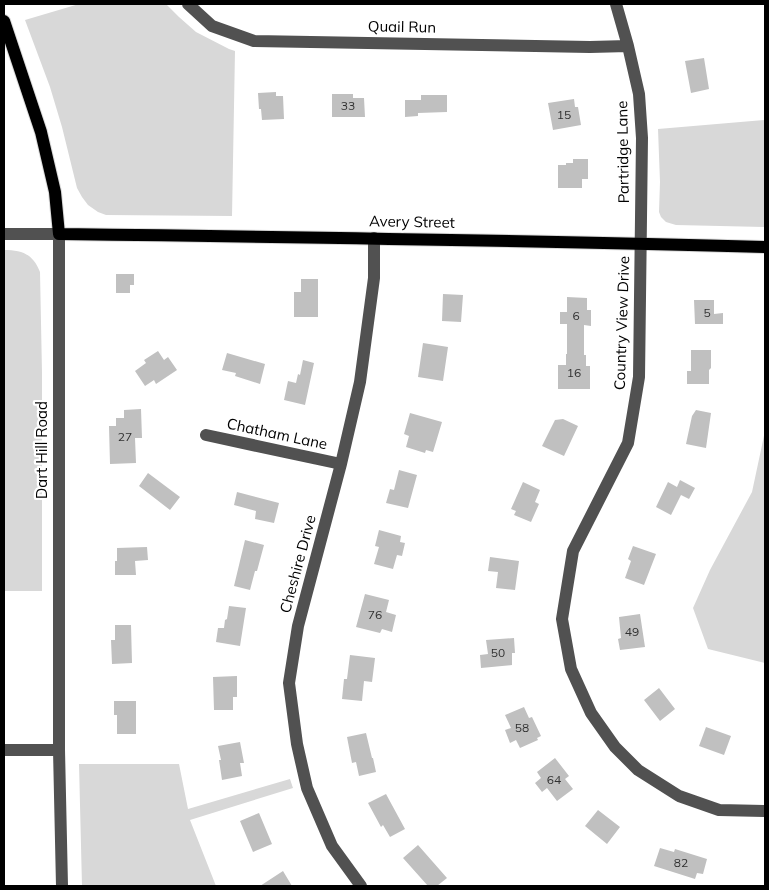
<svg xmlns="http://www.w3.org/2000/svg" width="769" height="890" viewBox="0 0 769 890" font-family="Mulish,sans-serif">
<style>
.green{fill:#d8d8d8}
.building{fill:#c0c0c0}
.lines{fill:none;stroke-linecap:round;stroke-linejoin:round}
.major-casing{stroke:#dbdbdb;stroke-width:14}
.minor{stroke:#515151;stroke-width:12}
.major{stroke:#000;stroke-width:12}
.labels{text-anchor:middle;stroke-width:4.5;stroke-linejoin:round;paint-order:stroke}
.number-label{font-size:12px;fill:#303030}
.street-label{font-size:15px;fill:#000;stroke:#fff}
</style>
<rect width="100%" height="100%" fill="#fff"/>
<path class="green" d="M79,4H166L179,17L196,32L229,49L235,51L232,216L106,215L98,212L88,205L82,197L77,188L62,127L50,87L25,20Z
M765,120V227L676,225L666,222L661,217L659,212L660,182L658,129Z
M4,250C22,250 33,254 40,272L42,373V591H4Z
M765,431V663L708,649L693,608L710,570L752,492Z
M79,764H179L188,809L290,779L293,788L190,820L216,886H82Z"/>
<path class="building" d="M704,58L709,89L691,93L685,61Z
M276,92V96H283L284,119L262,120L261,109H259L258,93Z
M332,94H353V98H364L365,117H332Z
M421,95H447V112L418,113V116L405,117V100H421Z
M574,99L575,107H578L581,125L553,130L548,103Z
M573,159H588V179H582V188H558V165H566V163H573Z
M116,274H134V285H130V293H116Z
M301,279H318V317H294V292H301Z
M443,294L463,295L461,322L442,321Z
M567,297L587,298V310H591V326L584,325V355H586V366H590V389H558V365H566V354H567V324H560V312H567Z
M694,300H714V314L723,313V324H695Z
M423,343L448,347L443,381L418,377Z
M691,350H711V368L709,370V384H687V371H691Z
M158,351L164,360L168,357L177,370L156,384L154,380L145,386L135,371L146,363L144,360Z
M227,353L265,364L260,384L235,376L236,373L222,370Z
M303,360L314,363L305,405L284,400L288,381L296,383L298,374L300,375Z
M141,409L142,438H135L136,463L110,464L109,426H116V418H124V410Z
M696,410L711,413L706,448L686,444L692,416Z
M410,413L442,422L433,452L426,450L425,453L406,447L409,436L404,434Z
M563,419L578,426L564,456L542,446L555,420Z
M399,470L417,475L408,508L386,503L390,489L394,490Z
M148,473L180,497L170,510L139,486Z
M680,480L695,488L689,499L681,495L671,515L656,507L668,482L677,487Z
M523,482L540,490L535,502L539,504L531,522L514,515L516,511L511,509Z
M237,492L279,503L274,523L255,519L256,511L234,505Z
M379,530L401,536L400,542L405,543L402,556L397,555L393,569L374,564L379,547L375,546Z
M245,540L264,545L257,571H255L250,590L234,586Z
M633,546L656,554L644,585L625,578L631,561L628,559Z
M147,547L148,560L135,561L136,575H115V561H117V548Z
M490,557L519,561L515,590L496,588L498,572L488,571Z
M365,594L389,600L386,612L396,615L392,632L382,629L380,633L356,627Z
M229,606L246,608L240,646L216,642L218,628H224L225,620L227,619Z
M640,614L645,647L620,650L618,639L621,638L619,617Z
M115,625H131L132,663L112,664L111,640H115Z
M514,638L515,653H512V665L481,668L480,655L488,654L486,640Z
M350,655L375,658L372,682L364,681L362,701L342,699L344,679H347Z
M237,676V697H233V710H214L213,677Z
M659,688L675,709L660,721L644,700Z
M114,701H136V734H117V715H114Z
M524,707L529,718L532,717L541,736L537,738L538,740L520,748L516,740L510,743L505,730L511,728L505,715Z
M706,727L731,736L724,755L699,746Z
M366,733L372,758H373L376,772L359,776L356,762L352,763L347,737Z
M240,742L244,763H240L242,776L222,780L219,760H221L218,746Z
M555,758L569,776L565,779L573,789L557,801L547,788L542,792L535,783L541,778L537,772Z
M386,794L405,829L390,837L383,825L381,827L368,803Z
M598,810L620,827L607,844L585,826Z
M259,813L272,844L253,852L240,821Z
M418,845L447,878L437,886H428L403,858Z
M660,848L674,852L675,849L707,859L703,874L697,873L695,879L654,866Z
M283,871L292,886H260Z"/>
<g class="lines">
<g class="major-casing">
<path id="major" d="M4,21L41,132L55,192L59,234C294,237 530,240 765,247"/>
</g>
<path class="minor" d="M188,4L212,26L254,41L590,47L628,46
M616,4L628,46L639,94L642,138L639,377L628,443L573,551L562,619L571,669L591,713L615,747L638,770L679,796L719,810L765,811
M4,234H59V750L62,886
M206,435L341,464
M4,750H59
M361,886L332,846L307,788L297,744L289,683L298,626L341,464L360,382L374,278V238"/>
<use href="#major" class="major"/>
</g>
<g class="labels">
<g class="number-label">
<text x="348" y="110">33</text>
<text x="564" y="119">15</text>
<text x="707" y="317">5</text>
<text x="576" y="320">6</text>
<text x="574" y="377">16</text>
<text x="125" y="441">27</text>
<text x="375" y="619">76</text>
<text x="632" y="636">49</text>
<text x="498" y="657">50</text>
<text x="522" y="732">58</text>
<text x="554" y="784">64</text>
<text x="681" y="867">82</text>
</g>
<g class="street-label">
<text transform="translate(402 27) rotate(1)" y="5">Quail Run</text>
<text transform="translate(623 152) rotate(-91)" y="5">Partridge Lane</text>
<text transform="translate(412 222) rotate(1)" y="5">Avery Street</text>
<text transform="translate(622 323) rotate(-88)" y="5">Country View Drive</text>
<text transform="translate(277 434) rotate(12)" y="5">Chatham Lane</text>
<text transform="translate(42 450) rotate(-90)" y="5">Dart Hill Road</text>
<text transform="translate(298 564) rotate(-75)" y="5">Cheshire Drive</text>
</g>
</g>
<rect width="769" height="890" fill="none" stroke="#000000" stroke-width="10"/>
</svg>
